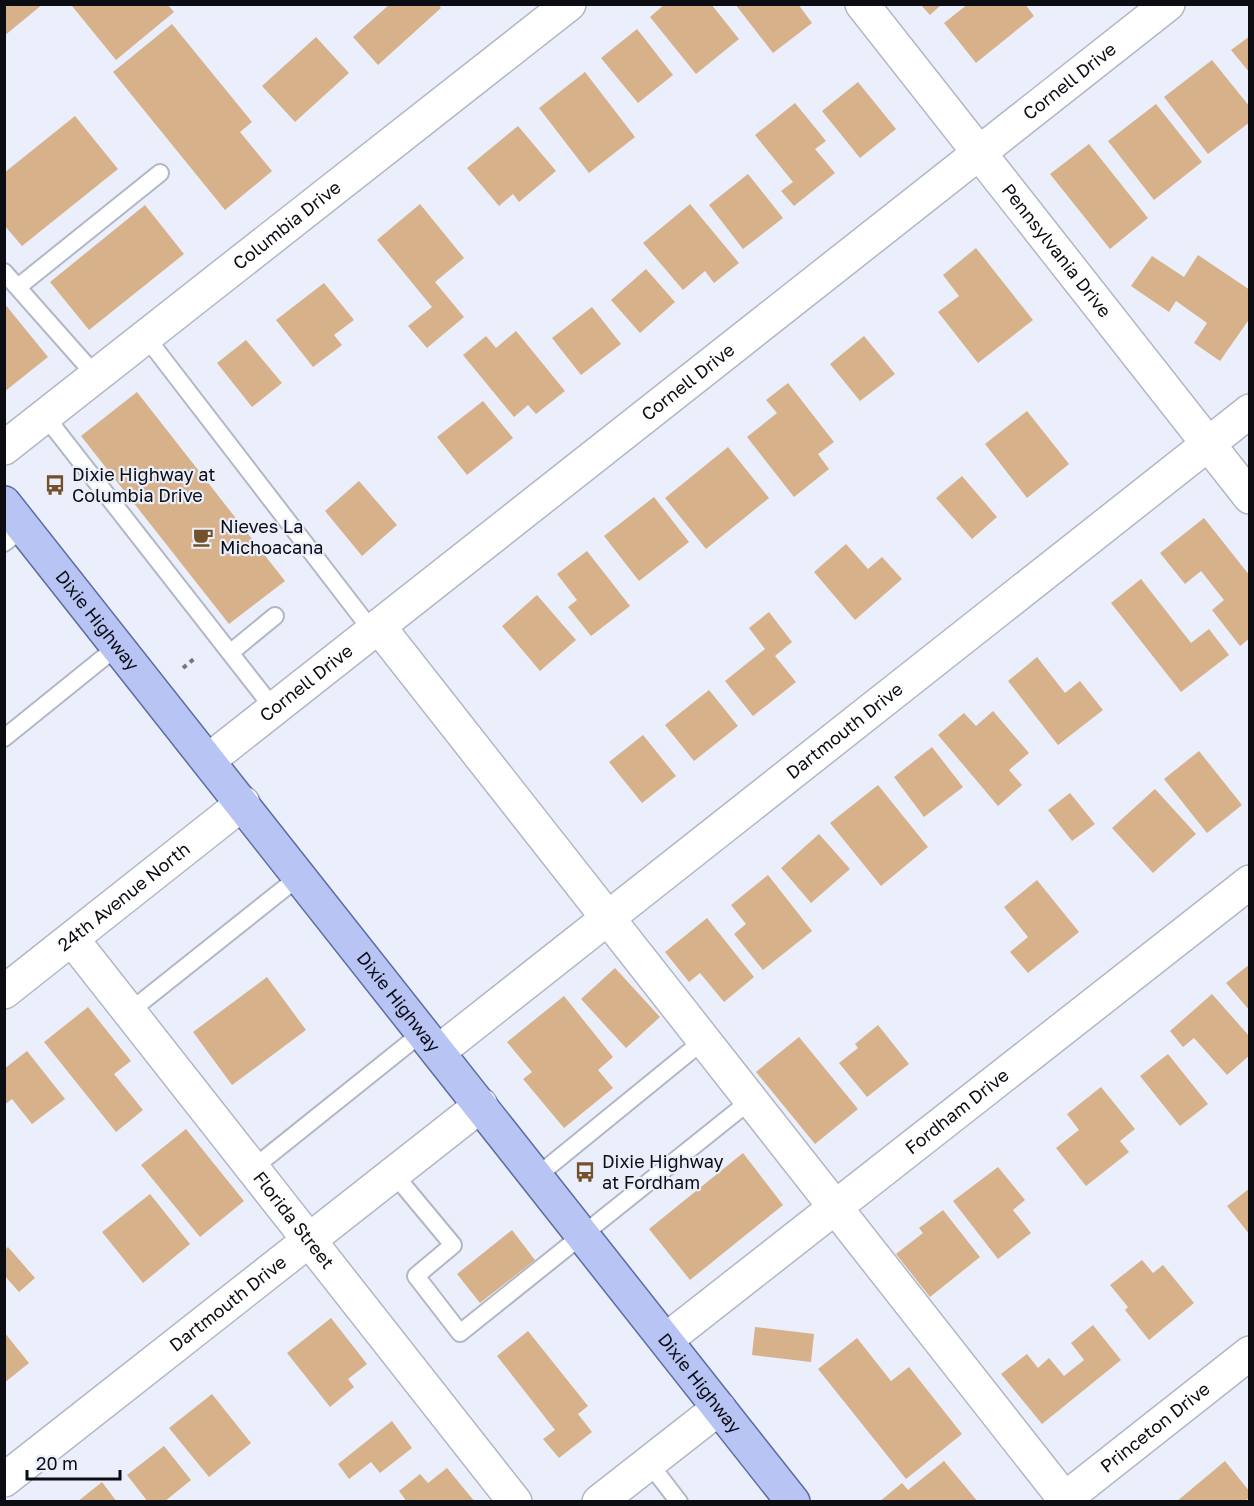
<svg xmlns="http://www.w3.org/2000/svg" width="1254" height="1506" viewBox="0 0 1254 1506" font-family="'Golos Text',sans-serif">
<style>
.building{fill:#d7b189}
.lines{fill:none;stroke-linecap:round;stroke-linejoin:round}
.lane-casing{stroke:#b2b7c6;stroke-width:20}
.street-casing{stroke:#b2b7c6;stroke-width:36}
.secondary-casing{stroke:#b2b7c6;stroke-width:36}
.primary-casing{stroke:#5c6ca0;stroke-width:36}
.path{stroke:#757881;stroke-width:4;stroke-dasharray:4.5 4.5;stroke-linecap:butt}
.lane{stroke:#fff;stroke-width:16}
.street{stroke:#fff;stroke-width:33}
.secondary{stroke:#fff;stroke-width:33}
.primary{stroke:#b8c5f4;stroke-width:33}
.labels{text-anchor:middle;stroke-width:4.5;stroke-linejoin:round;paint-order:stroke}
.street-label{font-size:18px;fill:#0b0d12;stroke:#ebeffc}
.poi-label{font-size:18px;fill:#0b0d12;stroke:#ebeffc;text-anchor:start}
</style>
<rect width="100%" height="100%" fill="#ebeffc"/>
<path class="building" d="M4,4H43L4,36Z
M74,4H167L174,12L116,60L72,6Z
M390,4H438L441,8L378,65L353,37Z
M665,4H711L739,39L696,74L650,17Z
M735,4H798L812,23L773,53Z
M920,4H942L930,15Z
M968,4H1025L1034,16L976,63L944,23Z
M172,24L252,122L240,132L272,171L225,210L113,72Z
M637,29L673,75L638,103L601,58Z
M1250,36V73L1231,50Z
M316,37L349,73L295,122L262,86Z
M1212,60L1250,107V122L1208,154L1164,97Z
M585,72L635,137L589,173L539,108Z
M858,82L896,129L860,158L822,111Z
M795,103L826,141L815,149L835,173L794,206L781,191L793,182L755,135Z
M1156,104L1202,162L1154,200L1108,141Z
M75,116L118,169L22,246L4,225V173Z
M518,126L556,171L519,202L513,194L499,206L467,168Z
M1089,144L1148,218L1110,249L1050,174Z
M748,174L783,218L743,249L709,205Z
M420,204L464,258L435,282L464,317L427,348L408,326L432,307L377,240Z
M690,204L739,263L714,283L705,271L683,290L643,243Z
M145,205L184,254L89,330L50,282Z
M976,248L1033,320L978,363L938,312L959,296L943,275Z
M1198,255L1250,290V318L1220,361L1194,343L1207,323L1176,301L1169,312L1131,286L1152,256L1184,277Z
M646,269L675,302L640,333L611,300Z
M324,283L354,320L334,335L342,345L313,367L276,320Z
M4,303L48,357L4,392Z
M592,307L621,344L581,375L552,338Z
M516,331L565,391L536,414L528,405L514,417L463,355L486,336L496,348Z
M864,336L895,374L860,401L830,364Z
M246,340L282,383L252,407L217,363Z
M788,383L834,442L818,454L829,469L794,497L747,437L777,413L766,400Z
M137,392L285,581L229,624L81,436Z
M483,401L513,438L467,475L437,437Z
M1027,411L1069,464L1027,498L985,444Z
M728,447L769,498L706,549L665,498Z
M962,476L997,517L972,539L936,498Z
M359,481L397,525L362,556L325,511Z
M654,497L689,542L639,581L604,536Z
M1204,518L1250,576V638L1240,646L1212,610L1224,600L1201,571L1185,584L1160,553Z
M846,544L868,569L882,557L902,579L855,620L814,572Z
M587,551L630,606L591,636L568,607L577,600L557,574Z
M1141,579L1191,643L1209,629L1229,655L1181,692L1111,603Z
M537,595L576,640L540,671L502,626Z
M769,612L792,642L775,656L796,682L753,716L725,681L765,649L749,628Z
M1037,657L1065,693L1080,681L1103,710L1058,745L1008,681Z
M709,690L738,726L694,761L665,725Z
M993,711L1029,753L1009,770L1022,785L998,806L938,735L964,713L976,726Z
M643,735L676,776L642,803L609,762Z
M932,747L963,787L924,817L894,777Z
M1199,751L1242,805L1207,833L1164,779Z
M878,785L928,847L881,886L830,823Z
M1155,789L1196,834L1153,873L1112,828Z
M1070,793L1095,824L1072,841L1048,810Z
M819,834L850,869L811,903L781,868Z
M768,875L812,931L763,970L734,934L746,924L731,905Z
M1037,880L1079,932L1028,973L1010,952L1028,937L1004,907Z
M707,918L754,977L724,1002L700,973L689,982L665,952Z
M1250,964V1011L1226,983Z
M615,968L660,1017L626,1048L581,999Z
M267,977L306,1030L232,1085L193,1032Z
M1212,994L1250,1037V1055L1227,1075L1194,1038L1183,1047L1170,1031Z
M564,996L613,1057L598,1070L613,1088L564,1128L523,1079L532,1072L507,1042Z
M88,1007L131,1061L114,1074L143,1110L116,1132L44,1042Z
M878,1025L909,1064L867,1097L839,1063L858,1048L855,1044Z
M799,1037L858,1109L815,1144L756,1072Z
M27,1051L65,1099L32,1124L12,1099L4,1105V1069Z
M1168,1054L1208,1104L1180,1126L1140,1076Z
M1101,1087L1135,1129L1120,1141L1129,1152L1086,1186L1056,1148L1079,1130L1067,1114Z
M186,1129L244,1201L200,1237L141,1165Z
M743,1153L783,1205L690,1280L649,1229Z
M998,1167L1025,1200L1013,1210L1031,1233L998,1259L953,1201Z
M1250,1188V1235L1227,1206Z
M150,1194L190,1244L143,1283L102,1232Z
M943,1210L980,1257L930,1297L896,1254L923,1233L919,1228Z
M512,1230L535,1260L480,1303L457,1274Z
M8,1247L35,1278L19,1292L4,1275V1251Z
M1142,1260L1153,1273L1163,1265L1194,1303L1149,1340L1125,1310L1128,1307L1110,1285Z
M331,1318L367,1364L348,1379L354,1387L330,1407L287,1353Z
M1093,1325L1121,1360L1042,1424L1001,1374L1027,1354L1038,1368L1049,1358L1064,1376L1084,1360L1071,1343Z
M755,1327L814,1334L811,1362L752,1355Z
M528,1331L588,1406L578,1414L592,1432L559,1458L543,1439L555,1430L497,1356Z
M4,1332L29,1363L4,1383Z
M857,1338L891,1381L909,1367L962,1434L906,1479L818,1369Z
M212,1394L251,1443L209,1477L169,1428Z
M392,1421L412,1448L380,1473L371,1462L349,1479L338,1464Z
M164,1446L191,1480L164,1502H148L127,1475Z
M944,1461L978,1502H879L902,1483L908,1490Z
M1225,1461L1250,1492V1497L1244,1502H1176Z
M447,1468L475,1502H407L399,1491L420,1474L428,1483Z
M102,1482L117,1502H77Z"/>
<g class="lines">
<g class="lane-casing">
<path id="lane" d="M4,272L96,376
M18,287L160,173
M146,337L373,632
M45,416L274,709
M4,543L24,528
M230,653L275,616
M4,738L118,646
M129,1012L300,876
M252,1169L423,1032
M394,1174L453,1245L416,1276L460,1333L751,1100
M537,1176L704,1040
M649,1463L679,1502"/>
</g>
<g class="street-casing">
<g id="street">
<path id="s1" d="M862,4L1250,497"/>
<path id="s2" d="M4,448L569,4"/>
<path d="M379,627L1067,1502"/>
<path id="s3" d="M209,760L1168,4"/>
<path id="s4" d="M72,939L515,1502"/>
<path id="s5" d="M4,992L243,803"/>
<path id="s6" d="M438,1052L1250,411"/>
<path id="s7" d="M666,1340L1250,882"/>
<path id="s8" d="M4,1480L481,1105"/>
<path id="s9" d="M1061,1502L1250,1353"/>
</g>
</g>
<g class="secondary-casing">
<path id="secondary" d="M599,1502L719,1408"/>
</g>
<g class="primary-casing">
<g id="primary">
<path id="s10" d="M4,503L793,1502"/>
</g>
</g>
<path class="path" d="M183,668L195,658"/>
<use href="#lane" class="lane"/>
<use href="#street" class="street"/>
<use href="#secondary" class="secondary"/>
<use href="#primary" class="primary"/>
</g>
<defs>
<g id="bus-bare" transform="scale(1.62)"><path d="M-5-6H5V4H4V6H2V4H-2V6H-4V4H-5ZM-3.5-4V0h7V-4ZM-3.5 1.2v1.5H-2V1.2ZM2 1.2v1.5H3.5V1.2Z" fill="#74512a" stroke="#ebeffc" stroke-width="2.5" paint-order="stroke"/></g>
<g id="cafe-bare" transform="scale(1.62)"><path d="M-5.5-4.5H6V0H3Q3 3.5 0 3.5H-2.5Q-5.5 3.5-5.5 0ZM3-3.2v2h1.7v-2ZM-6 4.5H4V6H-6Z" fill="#74512a" stroke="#ebeffc" stroke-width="2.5" paint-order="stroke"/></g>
</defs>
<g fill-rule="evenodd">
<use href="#bus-bare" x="55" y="485"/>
<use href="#cafe-bare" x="203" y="537"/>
<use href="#bus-bare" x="585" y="1172"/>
</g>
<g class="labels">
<g class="street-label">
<text dy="6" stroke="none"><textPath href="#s3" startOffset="1096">Cornell Drive</textPath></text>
<text dy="6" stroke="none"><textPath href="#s2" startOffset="360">Columbia Drive</textPath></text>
<text dy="6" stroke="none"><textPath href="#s1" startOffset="314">Pennsylvania Drive</textPath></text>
<text dy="6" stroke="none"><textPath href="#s3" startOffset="610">Cornell Drive</textPath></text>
<text dy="6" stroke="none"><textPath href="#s10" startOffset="150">Dixie Highway</textPath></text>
<text dy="6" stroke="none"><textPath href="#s3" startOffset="124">Cornell Drive</textPath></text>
<text dy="6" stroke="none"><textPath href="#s6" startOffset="518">Dartmouth Drive</textPath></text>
<text dy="6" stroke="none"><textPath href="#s5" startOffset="153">24th Avenue North</textPath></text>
<text dy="6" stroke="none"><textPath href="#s10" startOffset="636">Dixie Highway</textPath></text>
<text dy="6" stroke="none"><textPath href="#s7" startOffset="370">Fordham Drive</textPath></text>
<text dy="6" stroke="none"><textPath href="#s4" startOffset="358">Florida Street</textPath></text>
<text dy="6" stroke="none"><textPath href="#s8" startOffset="285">Dartmouth Drive</textPath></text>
<text dy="6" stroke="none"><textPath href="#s10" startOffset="1122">Dixie Highway</textPath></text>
<text dy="6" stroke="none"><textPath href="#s9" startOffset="120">Princeton Drive</textPath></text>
</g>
<g class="poi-label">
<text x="72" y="481">Dixie Highway at<tspan x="72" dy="21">Columbia Drive</tspan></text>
<text x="220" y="533">Nieves La<tspan x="220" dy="21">Michoacana</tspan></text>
<text x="602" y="1168">Dixie Highway<tspan x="602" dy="21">at Fordham</tspan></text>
</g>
</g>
<rect width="1254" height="1506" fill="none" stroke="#0b0d12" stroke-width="12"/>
<path d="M27 1470v9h93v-9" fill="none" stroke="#0b0d12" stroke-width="3"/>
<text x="36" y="1470" font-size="18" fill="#0b0d12" stroke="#ebeffc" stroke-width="4.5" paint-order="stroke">20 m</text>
</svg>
